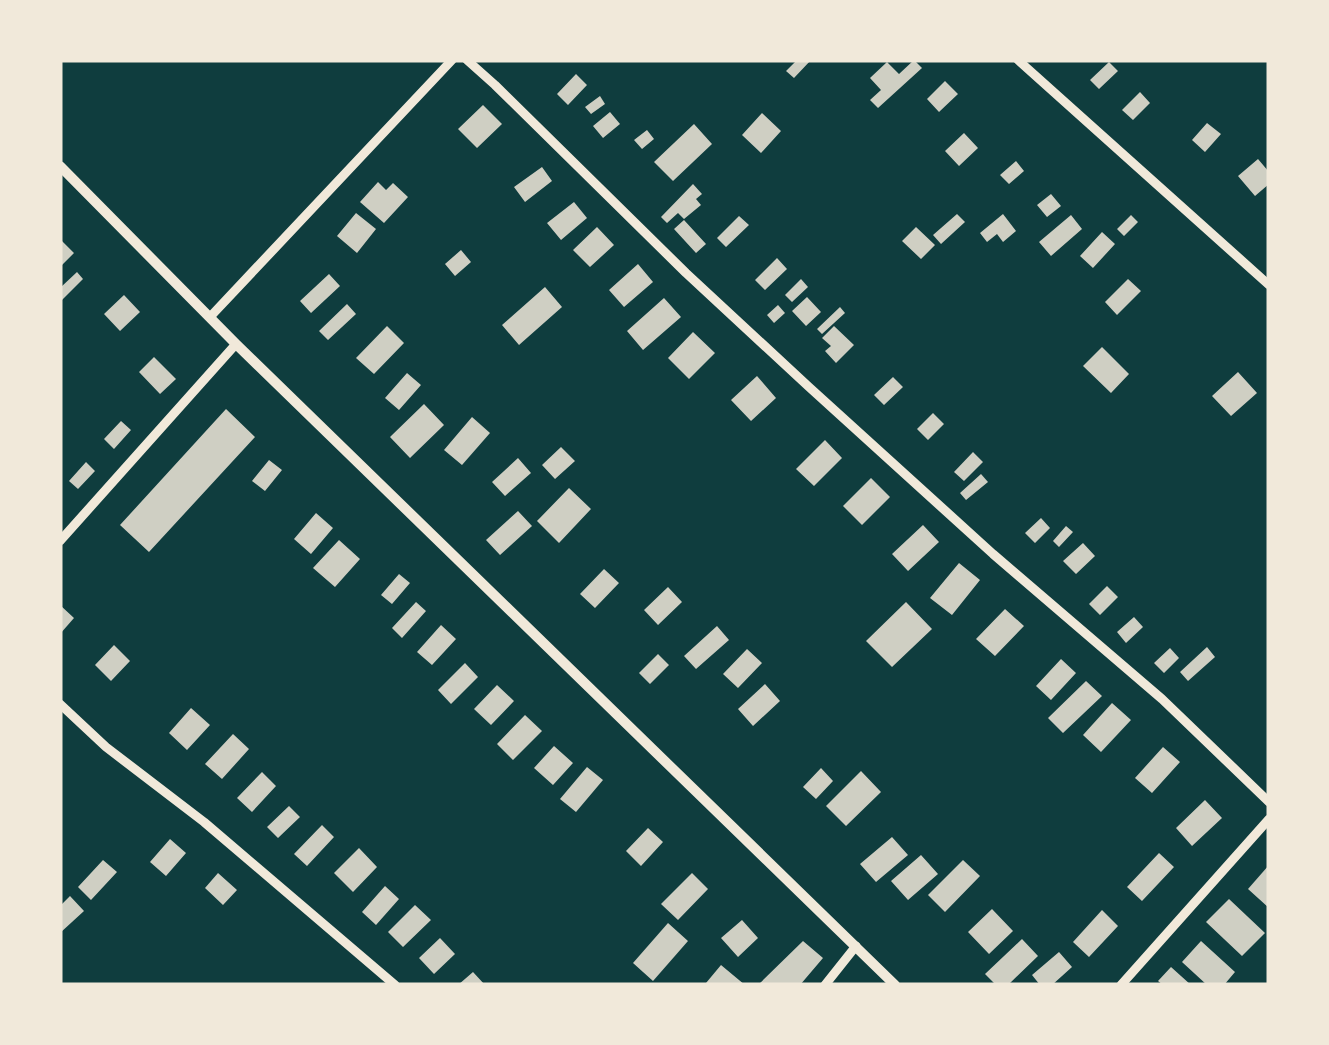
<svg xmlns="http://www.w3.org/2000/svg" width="1329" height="1045" viewBox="0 0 1329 1045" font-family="'Roboto Serif',serif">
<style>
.building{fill:#cfcfc3}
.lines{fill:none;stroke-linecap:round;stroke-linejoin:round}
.minor{stroke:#f1e9da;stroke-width:9}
.tertiary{stroke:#f1e9da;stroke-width:10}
</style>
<rect width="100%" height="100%" fill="#0f3d3e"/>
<path class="building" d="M797,60H811L794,78L786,71Z
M914,60L922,68L878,108L870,100L881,90L870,78L887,62L899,74Z
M1109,62L1118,71L1099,89L1090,80Z
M576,74L587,85L568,105L557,94Z
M945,81L958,94L939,112L927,99Z
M1140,92L1150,103L1133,120L1122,110Z
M600,96L605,104L591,114L585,107Z
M483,105L502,124L477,148L458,129Z
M610,112L620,124L603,138L593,126Z
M762,113L781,131L761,153L742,135Z
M1207,123L1221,134L1205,152L1192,140Z
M694,124L712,144L673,181L654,162Z
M647,130L654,139L642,149L634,140Z
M964,133L978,148L959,166L945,151Z
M1258,159L1269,172V184L1255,196L1238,176Z
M1016,161L1024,171L1009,184L1000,175Z
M542,167L552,181L525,202L514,187Z
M378,182L386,190L393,183L408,197L384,223L360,202Z
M693,184L702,194L696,199L701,205L684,219L678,213L667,223L661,217Z
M1051,194L1061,206L1047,217L1037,205Z
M574,202L587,218L561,240L547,223Z
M356,213L376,229L357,253L337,236Z
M957,214L965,222L941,244L933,235Z
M1003,214L1016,231L1003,242L997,234L987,242L980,233Z
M1071,215L1082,229L1051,256L1039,242Z
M1131,215L1138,222L1124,236L1117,229Z
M739,216L749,225L726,247L717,238Z
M684,220L706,244L696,253L674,229Z
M597,227L614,245L590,267L573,250Z
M916,227L935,245L921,259L902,241Z
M1102,232L1115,244L1093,268L1080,256Z
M60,239L74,253L60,267Z
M461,250L471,262L455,276L445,264Z
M777,258L787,269L765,290L755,280Z
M638,264L653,282L624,307L609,290Z
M77,272L83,279L60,302V288Z
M329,274L340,286L311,313L300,301Z
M801,279L808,287L792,302L785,295Z
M1128,279L1141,291L1117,315L1105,302Z
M545,287L562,307L519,345L502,325Z
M124,295L140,312L120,331L104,314Z
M807,297L821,312L806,326L792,311Z
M664,298L681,317L643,350L627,331Z
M347,304L356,314L328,340L319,331Z
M778,305L785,313L774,323L767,315Z
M840,307L845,313L822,334L817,329Z
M387,326L404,343L374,374L356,358Z
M834,326L854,345L836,363L825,351L831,346L822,338Z
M693,332L715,353L689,379L668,358Z
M1102,347L1129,374L1111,393L1083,366Z
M154,357L176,379L160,394L139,372Z
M1238,372L1257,393L1231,416L1212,396Z
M407,373L421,385L399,410L385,398Z
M757,376L776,398L751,421L731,400Z
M893,377L903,387L884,405L874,395Z
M424,404L444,425L410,458L390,437Z
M226,409L255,437L149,552L120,525Z
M933,413L944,424L928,440L917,429Z
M472,417L490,433L462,465L444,450Z
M121,421L131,430L114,449L104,439Z
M825,440L842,458L814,486L796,469Z
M561,447L575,461L555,479L542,465Z
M973,452L983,462L964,481L954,472Z
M518,458L531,473L505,496L492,482Z
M269,460L282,470L265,491L252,481Z
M86,462L95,471L78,489L69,481Z
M981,474L988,482L966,500L960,493Z
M871,478L890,497L862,525L843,506Z
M569,488L591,509L559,543L537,521Z
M518,511L532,526L500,555L486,540Z
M316,513L333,528L311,554L294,539Z
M1041,518L1050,528L1035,543L1025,533Z
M923,525L939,542L908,571L892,554Z
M1066,526L1073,532L1059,547L1053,541Z
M339,540L360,559L335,587L313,568Z
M1083,543L1095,556L1076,574L1063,561Z
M959,563L980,580L952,615L930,598Z
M604,569L619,583L595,608L580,594Z
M399,574L410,583L392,604L381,595Z
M1107,586L1118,597L1100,615L1089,604Z
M668,587L682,602L658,625L644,610Z
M416,602L426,611L402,638L392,628Z
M906,602L932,629L892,667L866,641Z
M60,605L74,618L60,634Z
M1005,609L1024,626L995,656L976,639Z
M1134,617L1143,627L1126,643L1117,632Z
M441,625L456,639L432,665L417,652Z
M717,626L729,640L696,669L684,656Z
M114,645L130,661L111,681L95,665Z
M1207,647L1215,657L1188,681L1180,672Z
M1170,648L1179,658L1164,673L1154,663Z
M747,649L762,663L738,688L723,674Z
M658,654L669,665L650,684L639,673Z
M1061,659L1076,673L1051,700L1036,686Z
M465,663L478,677L451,704L438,690Z
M1086,681L1102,696L1063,733L1048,718Z
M765,684L780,701L753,726L738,709Z
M497,685L514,701L491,725L474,709Z
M1112,703L1131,720L1101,752L1083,735Z
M191,708L210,725L187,750L169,733Z
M525,715L542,731L513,760L497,744Z
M233,734L249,749L222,779L205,764Z
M554,746L573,763L553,785L534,768Z
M1163,747L1180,762L1152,793L1135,778Z
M587,767L603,780L576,812L560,799Z
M821,768L833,781L816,799L803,787Z
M861,771L881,792L846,826L826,806Z
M262,772L276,786L252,812L237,798Z
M1205,800L1222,818L1192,846L1176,828Z
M289,806L300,817L278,838L267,827Z
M322,825L334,837L307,866L294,854Z
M648,828L663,842L641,866L626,851Z
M892,837L908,855L876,882L860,864Z
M170,839L186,853L166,876L150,862Z
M359,848L377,867L353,892L334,873Z
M1159,853L1174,867L1142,901L1127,887Z
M921,855L938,874L908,900L891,881Z
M103,860L117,872L91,900L78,887Z
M963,860L980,876L945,912L928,895Z
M1269,865V908L1248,889Z
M218,873L237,890L223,905L205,888Z
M692,873L708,889L678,920L661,904Z
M385,886L399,899L376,925L362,912Z
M70,896L84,911L60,933V906Z
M1229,899L1265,933L1242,956L1206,922Z
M415,905L431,920L403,947L388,932Z
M992,909L1013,931L989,954L968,932Z
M1102,910L1118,926L1089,957L1073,942Z
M742,920L758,938L738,957L721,938Z
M668,923L688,941L653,981L633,963Z
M440,938L455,954L434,974L419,958Z
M1022,939L1038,956L1008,985H996L985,974Z
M803,941L823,958L800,985H758Z
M1201,941L1235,972L1224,985H1207L1182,962Z
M1059,952L1072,967L1052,985H1040L1032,975Z
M721,965L745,985H709L706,983Z
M1171,967L1191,985H1163L1158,981Z
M473,972L485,985H458Z"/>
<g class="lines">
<path class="minor" d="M467,60L495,85L686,273L809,387L993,554L1162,699L1269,802
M1018,60L1269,285
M210,317L452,60
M60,541L236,344
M60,704L106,747L204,822L395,985
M825,985L856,946
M1121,985L1269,819"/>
<path class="tertiary" d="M60,166L236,344L895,985"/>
</g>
<rect width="1329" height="1045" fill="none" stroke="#f1e9da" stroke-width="125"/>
</svg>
